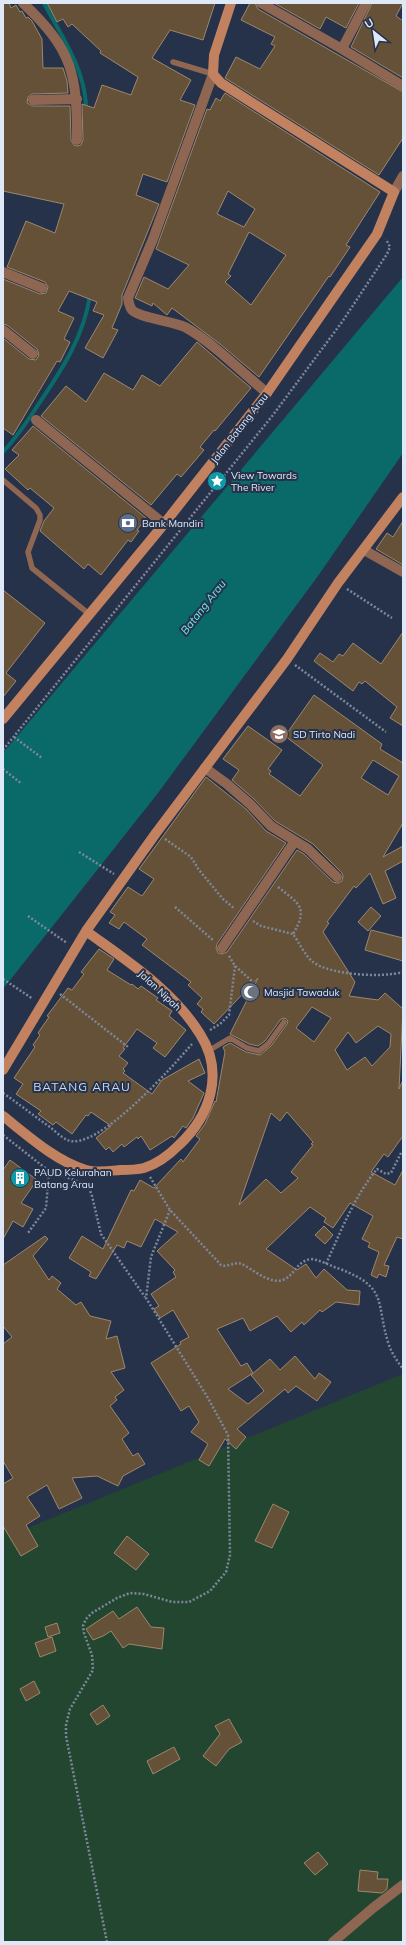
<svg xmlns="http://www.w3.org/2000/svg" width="406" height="1945" viewBox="0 0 406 1945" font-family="Mulish,sans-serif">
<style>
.green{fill:#234631}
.water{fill:#0a6969}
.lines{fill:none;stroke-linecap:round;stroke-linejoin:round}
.stream{stroke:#0a6969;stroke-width:4}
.building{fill:#655138;stroke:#9d876d;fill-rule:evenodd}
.path{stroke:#7d879b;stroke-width:2.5;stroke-dasharray:2 2;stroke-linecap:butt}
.lane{stroke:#8f6651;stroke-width:5.5}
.street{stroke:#8f6651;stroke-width:10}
.secondary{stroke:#c3825f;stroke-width:10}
.labels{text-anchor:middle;stroke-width:4;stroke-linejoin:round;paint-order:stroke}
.street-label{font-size:10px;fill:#dfe8f7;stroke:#26324a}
.poi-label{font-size:10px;fill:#dfe8f7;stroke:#26324a;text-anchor:start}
.water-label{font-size:11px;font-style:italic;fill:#72eaea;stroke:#26324a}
.quarter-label{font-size:12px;letter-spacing:1px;fill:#cbdbfa;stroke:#26324a}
</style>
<rect width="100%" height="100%" fill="#26324a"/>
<path class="green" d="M403,1374V1942H3V1512L23,1530Z"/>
<path class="water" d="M403,277V453L318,576L158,793L3,989V753Z"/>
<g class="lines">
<path class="stream" d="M44,3C61,36 84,67 86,105
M3,452C16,438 27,422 38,405C61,371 84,337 90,295"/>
</g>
<path class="building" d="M3,3H9L11,8L16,5L20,12L22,11L26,18L28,17L32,21L42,39L43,68H63L67,81L68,93L32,94L28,97L27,103L33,106H70L71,140L74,145L77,146L81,145L83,140L82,104L94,108L102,85L131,95L138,77L100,53L101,51L72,24L68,27L63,19L57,22L47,3H215L203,40L170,30L152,58L191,80L180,100L195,105L167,182L143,174L136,195L159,204L122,295V304L112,328L118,330L103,358L85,348L104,315L93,311L97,302L69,291L58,311L74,318L64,339L70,342L60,362L57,361L13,435L3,428V338L29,359L36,360L39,355L37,349L7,325L3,324V279L40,294L46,293L48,287L45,282L7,267L26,221L55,233L64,204L3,191Z
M250,3H255L258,9L403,92V138L379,175L225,78L236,57L260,69L275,46L271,44L275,37L241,20Z
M274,3H359L346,28L326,17L320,29Z
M372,3H403L396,16L403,21V78L351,47Z
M225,93L380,192L346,245L350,247L330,277L329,276L259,377L220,344L172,308L167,315L153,303L152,306L135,298L144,277L168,289L189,265L156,249L207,109L210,110L216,98L220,101ZM228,191L255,209L244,227L217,214ZM249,232L286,255L251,305L225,282L231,276L228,274Z
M197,342L251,388L215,431L214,430L200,447L204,450L181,477L177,474L151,505L41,416L66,386L86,402L104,373L133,390L142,375L160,386Z
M33,426L146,518L137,530L139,531L131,542L128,540L101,575L88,564L84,569L40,531L44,521L54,508L30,488L28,490L5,469L19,455L12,450Z
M403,521V565L376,549L387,533L393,537Z
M3,590L45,623L6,673L16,681L3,697Z
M403,632V726L390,718L397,707L365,681L362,684L359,682L353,691L314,661L320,653L333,662L339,654L343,656L353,643L381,664Z
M314,695L382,744L380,749L403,763V823L383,857L403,846V861L385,871L396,898L383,904L370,873L356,888L354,886L327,922L329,923L323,932L355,982L349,996L378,1000L385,993L403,1009L399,1089L403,1080V1136L388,1157L384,1154L371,1172L395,1185L403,1170V1239L397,1237L384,1265L389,1266L386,1277L379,1274L377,1278L371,1275L379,1252L368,1247L370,1243L362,1239L373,1216L350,1203L333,1228L324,1222L326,1218L310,1207L266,1249L297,1270L306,1264L316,1278L324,1269L347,1290L360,1291L359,1305L336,1302L322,1312L320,1310L304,1325L302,1322L291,1332L277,1316L250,1331L243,1318L217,1329L241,1366L247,1363L253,1373L228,1389L248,1404L264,1391L251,1375L270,1359L280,1370L295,1356L315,1379L319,1373L331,1382L317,1401L296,1386L288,1393L285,1389L237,1429L246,1437L236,1449L225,1439L209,1466L199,1460L208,1444L191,1432L199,1422L189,1406L181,1411L151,1363L181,1344L180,1342L189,1337L173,1310L160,1318L154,1309L159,1306L151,1294L176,1277L173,1272L175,1270L157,1251L178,1232L155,1219L141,1247L127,1241L124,1248L117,1245L96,1279L89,1276L91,1272L69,1258L82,1236L103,1249L131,1190L134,1191L140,1180L154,1188L181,1159L183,1162L200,1139L196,1136L205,1124L215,1101L216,1102L225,1052L223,1047L230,1043L246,1052L260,1055L271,1046L287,1024L288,1021L285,1018L281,1019L265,1041L258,1046L249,1044L230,1034L258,978L214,1024L201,1012L203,1009L197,1004L202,998L188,985L191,982L142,945L147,939L124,922L119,929L109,923L115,915L110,912L128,887L142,896L154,879L139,869L206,777L246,809L266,831L286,843L217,944L216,948L218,953L222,954L227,952L297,850L304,854L333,882L338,883L342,881L343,876L342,873L313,844L275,821L254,799L232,780L239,770L223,759L248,726L282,750L268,769L271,771L269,774L300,796L323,765L285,736ZM373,760L399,776L388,795L361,778ZM312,1007L331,1018L314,1042L296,1028ZM378,1026L391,1034L390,1047L372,1066L365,1057L347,1070L335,1050L348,1032L356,1043ZM287,1112L313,1142L311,1144L313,1145L291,1172L298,1178L281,1193L266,1179L239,1205L271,1113L280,1121Z
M371,907L381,916L368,931L358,922Z
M371,930L403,938V961L365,950Z
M99,949L114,959L107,970L131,985L132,984L138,989L141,986L158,998L156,1000L172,1011L169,1016L186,1030L165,1057L153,1048L157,1043L137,1029L123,1048L125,1049L119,1056L128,1063L123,1069L125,1071L123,1073L152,1094L162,1080L199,1059L205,1073L188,1081L204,1093L193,1118L186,1128L183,1126L174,1138L172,1136L150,1150L141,1136L138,1139L137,1137L124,1147L122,1144L113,1152L109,1147L106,1150L96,1138L111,1126L91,1112L88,1116L86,1115L72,1134L56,1122L53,1125L38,1114L41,1111L16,1094L23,1084L14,1078L35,1047L33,1045L40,1035L38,1033L49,1017L47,1016L68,988L72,990L84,974L81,972Z
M10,1160L37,1180L21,1203L33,1209L23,1227L13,1221L3,1239V1170Z
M324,1226L333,1235L325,1244L315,1235Z
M45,1236L48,1239L33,1256L49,1280L52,1276L61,1283L57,1289L76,1305L81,1302L90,1316L111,1321L106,1339L117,1336L125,1368L111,1372L124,1390L115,1397L117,1400L110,1406L129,1433L122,1439L133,1456L138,1453L145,1464L123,1476L118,1486L97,1476L72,1478L82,1498L59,1509L47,1485L27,1497L40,1516L26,1525L38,1546L21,1556L3,1526V1484L13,1478L3,1461V1344L12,1337L3,1326V1265Z
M273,1504L289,1512L272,1548L255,1541Z
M127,1536L149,1554L136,1570L114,1553Z
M137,1607L151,1627L164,1628L162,1649L129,1644L123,1648L111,1631L103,1636L93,1640L86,1629L113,1611L119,1619Z
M57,1623L60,1633L48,1637L45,1627Z
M52,1637L56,1651L40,1657L35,1643Z
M34,1681L40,1693L26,1701L20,1689Z
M103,1705L110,1716L97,1725L90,1714Z
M229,1719L242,1742L229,1749L216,1766L203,1756L220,1734L215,1726Z
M174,1747L180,1759L153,1774L147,1761Z
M318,1852L328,1864L315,1875L304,1863Z
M360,1870L378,1872L377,1879H388L387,1889L382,1893L358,1891Z"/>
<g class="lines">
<path class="path" d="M347,589L392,618
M295,665L386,732
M14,737L42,758
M3,750L273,415L342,322L387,254L390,247L386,239
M3,769L22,784
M165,839L191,857L199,870L223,899L235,909
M79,852L114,874
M278,887C299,904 309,907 293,934
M175,907L214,941
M28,916L67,943
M253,921L261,926L293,934C298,941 306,957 313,962C330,975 382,978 403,972
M229,956L235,966L253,982
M3,979L33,999
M60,994L128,1047
M210,1030L220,1024L229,1015L235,966
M3,1093C19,1104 34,1116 50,1127C55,1131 61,1137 67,1140C97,1153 174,1065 192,1044
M3,1135L49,1171L46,1208L28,1233
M49,1171L88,1185L92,1196L101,1234L145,1297
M150,1177L170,1210L221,1265C228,1268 234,1261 242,1264C254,1270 271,1286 285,1279C295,1274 297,1261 311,1259C321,1260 330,1266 340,1269C390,1288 375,1304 389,1345C392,1354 398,1362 403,1369
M326,1264C341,1231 354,1197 377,1169L386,1174L391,1173L402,1151
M107,1942L66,1736V1725L70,1709L93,1670L92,1655L84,1633L83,1626L86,1619L92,1613L117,1598L130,1593L144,1594L172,1602H189L210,1591L226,1572L230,1555L228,1435L208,1398L146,1298L151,1257L170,1210"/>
<path class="lane" d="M173,62L213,74
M3,480L36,508L40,515V520L28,552L32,568L89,614
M208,1051L230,1038L247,1048L259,1051L268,1044L284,1022"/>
<path class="street" d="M23,3C73,50 77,74 77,140
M261,3L342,49L403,86
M342,49L366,3
M213,74L153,239L128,298C129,303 129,306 132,310C140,318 172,321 185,327C211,341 243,373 267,393
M33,100L77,99
M394,192L403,176
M3,272L42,288
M3,330L33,354
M36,420L164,524
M364,550L403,572
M205,768L227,784L250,804L271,826L308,849L337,877
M222,948L295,841
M333,1942L373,1908L403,1885"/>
<path class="secondary" d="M3,719L164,524L267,393L377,234L394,192L221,83L213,74L214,55L231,3
M3,1070L86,931L156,833L287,659L338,583L403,497
M3,1116C27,1135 57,1162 86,1170C96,1173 110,1171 120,1170C127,1170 136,1170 144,1168C157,1164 170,1154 179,1145C210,1116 225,1073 200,1034C173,990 127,961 86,931"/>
</g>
<defs>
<g id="sight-disc" transform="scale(1)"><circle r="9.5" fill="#0f9aa8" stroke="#26324a"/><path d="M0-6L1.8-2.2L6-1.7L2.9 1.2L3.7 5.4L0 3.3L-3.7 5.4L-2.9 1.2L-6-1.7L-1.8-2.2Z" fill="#fff"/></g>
<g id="bank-disc" transform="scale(1)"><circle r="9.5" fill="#5c6f8a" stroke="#26324a"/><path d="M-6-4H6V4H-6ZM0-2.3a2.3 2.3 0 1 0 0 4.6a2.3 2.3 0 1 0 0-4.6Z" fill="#fff"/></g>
<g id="school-disc" transform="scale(1)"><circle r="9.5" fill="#8d6e63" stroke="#26324a"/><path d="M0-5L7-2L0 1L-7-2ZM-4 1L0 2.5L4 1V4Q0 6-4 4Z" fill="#fff"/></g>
<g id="mosque-disc" transform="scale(1)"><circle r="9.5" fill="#6b7280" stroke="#26324a"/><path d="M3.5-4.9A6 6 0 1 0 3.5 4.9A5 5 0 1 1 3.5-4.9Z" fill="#fff"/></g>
<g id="building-disc" transform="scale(1)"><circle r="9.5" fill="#0f9aa8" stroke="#26324a"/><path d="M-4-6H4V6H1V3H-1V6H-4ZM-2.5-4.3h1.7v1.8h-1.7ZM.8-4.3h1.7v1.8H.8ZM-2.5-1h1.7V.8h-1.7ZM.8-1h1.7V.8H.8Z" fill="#fff"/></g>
</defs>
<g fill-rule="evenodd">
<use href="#sight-disc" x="217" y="481"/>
<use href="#bank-disc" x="128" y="523"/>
<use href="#school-disc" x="279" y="734"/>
<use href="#mosque-disc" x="250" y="992"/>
<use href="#building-disc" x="20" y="1178"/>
</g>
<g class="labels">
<g class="street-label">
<text transform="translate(239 428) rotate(-52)" y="4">Jalan Batang Arau</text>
<text transform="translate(160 990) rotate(43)" y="4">Jalan Nipah</text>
</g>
<g class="poi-label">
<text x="231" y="479">View Towards<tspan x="231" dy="12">The River</tspan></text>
<text x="142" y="527">Bank Mandiri</text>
<text x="293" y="738">SD Tirto Nadi</text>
<text x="264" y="996">Masjid Tawaduk</text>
<text x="34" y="1176">PAUD Kelurahan<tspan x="34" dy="12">Batang Arau</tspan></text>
</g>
<g class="water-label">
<text transform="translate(203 607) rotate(-52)" y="4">Batang Arau</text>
</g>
<g class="quarter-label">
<text x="82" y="1091">BATANG ARAU</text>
</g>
</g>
<rect width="406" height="1945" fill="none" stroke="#dfe8f7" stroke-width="8"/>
<g transform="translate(374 32) rotate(330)" stroke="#26324a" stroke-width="3" paint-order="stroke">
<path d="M0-3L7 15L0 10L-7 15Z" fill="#dfe8f7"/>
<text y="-6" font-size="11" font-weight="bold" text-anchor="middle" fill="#dfe8f7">U</text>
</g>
</svg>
